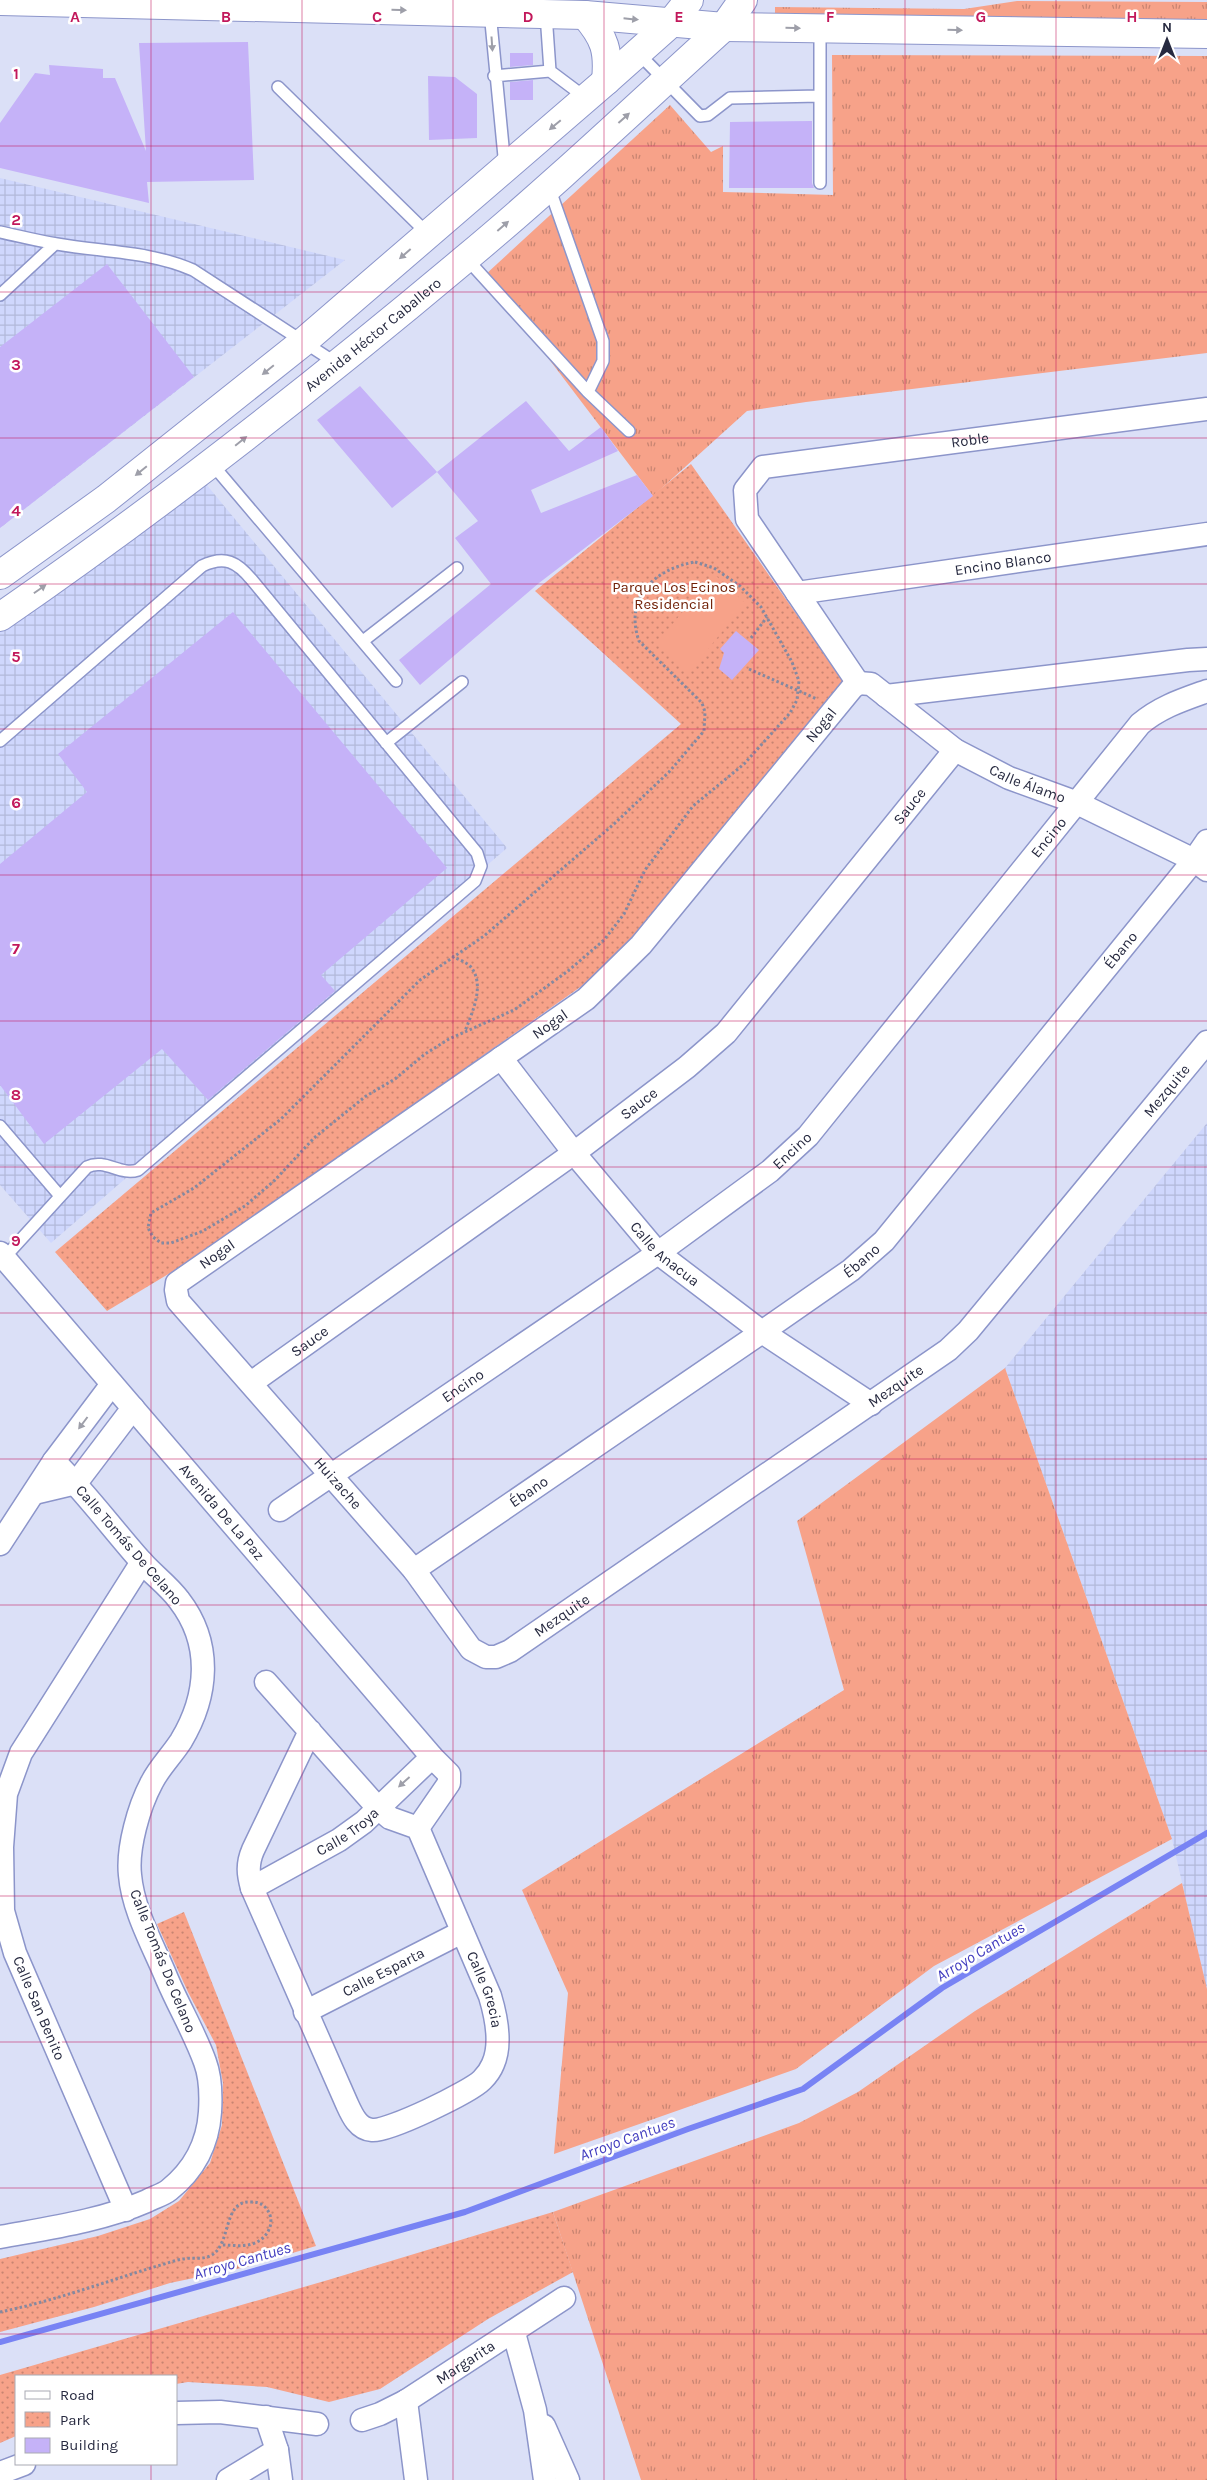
<svg xmlns="http://www.w3.org/2000/svg" width="1207" height="2480" viewBox="0 0 1207 2480" font-family="Karla,sans-serif">
<style>
.industrial{fill:url(#industrial-grid)}
.grass{fill:url(#grass-tufts)}
.park{fill:url(#park-dots)}
.pitch{fill:#f7a289}
.lines{fill:none;stroke-linecap:round;stroke-linejoin:round}
.stream{stroke:#7883f4;stroke-width:6}
.building{fill:#c5b2f8}
.service-casing{stroke:#8c95ca;stroke-width:14}
.minor-casing{stroke:#8c95ca;stroke-width:25}
.secondary-casing{stroke:#8c95ca;stroke-width:30}
.path{stroke:#8589a0;stroke-width:3;stroke-dasharray:2.5 2.5;stroke-linecap:butt}
.service{stroke:#fff;stroke-width:11}
.minor{stroke:#fff;stroke-width:22}
.secondary{stroke:#fff;stroke-width:28}
.oneway{fill:#9e9fa9}
.grid{fill:none;stroke:#c2185b;stroke-width:1;stroke-opacity:0.55}
.labels{text-anchor:middle;stroke-width:5;stroke-linejoin:round;paint-order:stroke}
.street-label{font-size:15px;fill:#272a40;stroke:#fff}
.park-label{font-size:15px;fill:#712107;stroke:#fff}
.water-label{font-size:16px;font-style:italic;fill:#413cbf;stroke:#fff}
.grid-label{font-size:16px;text-anchor:middle;font-weight:bold;fill:#c2185b;stroke:#fff;stroke-width:5;stroke-linejoin:round;paint-order:stroke}
</style>
<defs>
<pattern id="industrial-grid" width="8" height="8" patternUnits="userSpaceOnUse" patternTransform="scale(1.25)"><rect width="8" height="8" fill="#cfd7fd"/><path d="M0 4h8M4 0v8" fill="none" stroke="#b2b9da"/></pattern>
<pattern id="grass-tufts" width="24" height="20" patternUnits="userSpaceOnUse" patternTransform="scale(1.25)"><rect width="24" height="20" fill="#f7a289"/><path d="M3 7l-1-3M5 7V3M7 7l1-3M15 17l-1-3M17 17v-4M19 17l1-3" fill="none" stroke="#c88471"/></pattern>
<pattern id="park-dots" width="8" height="8" patternUnits="userSpaceOnUse" patternTransform="scale(1.25)"><rect width="8" height="8" fill="#f7a289"/><path d="M2 2h.1M6 6h.1" fill="none" stroke="#c88471" stroke-width="1.8" stroke-linecap="round"/></pattern>
</defs>
<rect width="100%" height="100%" fill="#dbe0f7"/>
<path class="industrial" d="M0,178L345,260L0,528Z
M201,478L507,848L51,1243L0,1185V613Z
M1207,1123V1991L1172,1839L1005,1368Z"/>
<path class="grass" d="M1017,1L1207,2V23L775,17V7L964,9Z
M832,55L1207,56V353L806,402L747,411L653,496L485,275L670,105L711,152L723,146V192L833,195Z
M1005,1368L1172,1839L934,1966L796,2069L554,2154L568,1993L522,1890L844,1690L797,1521Z
M1182,1883L1207,1989V2480H641L553,2212L799,2123L858,2092L975,2011Z"/>
<path class="park" d="M691,464L844,682L613,964L481,1057L406,1116L263,1217L107,1311L55,1252L681,724L535,591Z
M184,1912L316,2246L246,2267L170,2283L94,2307L0,2332V2259L98,2236L150,2219L179,2201L210,2163L222,2125L223,2083L216,2045L188,1992L157,1924Z
M553,2212L573,2272L488,2319L380,2389L329,2402L267,2387L188,2382L176,2384V2376H16V2436L0,2443V2375L328,2280Z"/>
<path class="pitch" d="M714,574L745,603L689,673L656,644Z"/>
<g class="lines">
<path class="stream" d="M0,2342L465,2212L688,2129L803,2089L942,1988L1207,1833"/>
</g>
<path class="building" d="M248,42L254,180L147,182L149,203L0,168V123L35,73L50,75L49,65L103,69V78H115L146,151L139,43Z
M510,53H533V65L510,67Z
M428,76L455,77L477,94V138L429,140Z
M533,80V100H510V82Z
M812,121V183L814,188H729L730,122Z
M107,264L194,377L0,528V347Z
M360,386L437,472L392,508L317,420Z
M526,401L569,451L601,427L618,451L531,490L541,513L637,475L653,496L539,583L420,685L399,660L491,584L455,538L478,521L437,472Z
M233,612L447,868L321,975L335,991L208,1100L162,1049L44,1144L0,1085V864L87,792L58,754Z
M736,631L759,650L732,680L719,669L724,653L720,649Z"/>
<g class="lines">
<g class="service-casing">
<path id="service" d="M490,12L505,167
M546,14L550,71
M638,53L700,116L708,115L730,98L819,96
M494,76L550,71L586,98
M278,87L428,234
M820,183V29
M549,187L603,341V361L588,392
M0,232C19,236 38,241 57,244C102,252 150,251 193,270L336,363
M466,258L588,392L629,431
M0,295L55,244
M212,464L396,681
M363,641L457,568
M0,741L202,566C225,555 237,562 252,580L477,853L481,866L475,881L138,1170C120,1176 105,1158 87,1167L4,1258
M386,743L462,682
M0,1126L60,1196"/>
</g>
<g class="minor-casing">
<g id="minor">
<path id="s1" d="M797,593L1207,534"/>
<path id="s2" d="M858,683L852,688L641,945L586,999L177,1283L176,1290L178,1301L414,1570L471,1649L486,1657H496L510,1651L948,1350L968,1331L1207,1042"/>
<path id="s3" d="M858,683L747,519L745,490L763,467L1207,409"/>
<path id="s4" d="M858,683L871,684L955,750L1009,778L1075,802L1194,860L1207,870"/>
<path d="M886,696L1188,660L1207,659"/>
<path id="s5" d="M501,1058L574,1153L658,1253L762,1332L871,1404"/>
<path id="s6" d="M0,1253L432,1757L449,1774V1783L418,1828"/>
<path id="s7" d="M251,1383L574,1153L687,1067L726,1033L955,750"/>
<path d="M34,1493L76,1483L133,1408"/>
<path id="s8" d="M280,1510L658,1253L770,1171L808,1136L1140,724C1160,707 1182,700 1207,691"/>
<path d="M0,1544L54,1461L112,1384"/>
<path id="s9" d="M414,1570L762,1332L851,1270L884,1241L1194,860L1207,841"/>
<path id="s10" d="M266,1682L377,1807L390,1818L418,1828L490,1996C496,2016 502,2044 493,2064C491,2069 486,2076 482,2080C470,2092 388,2132 372,2130C358,2129 352,2115 347,2104L252,1888C248,1874 247,1864 253,1850L310,1731"/>
<path id="s11" d="M252,1888L339,1840L364,1822L432,1757"/>
<path id="s12" d="M305,2012L462,1932"/>
<path d="M126,2210L15,1953L3,1911L2,1847L6,1794L21,1753L142,1562"/>
<path d="M0,2237C49,2228 101,2221 147,2201C154,2197 163,2195 169,2190C194,2170 208,2143 210,2112C211,2096 211,2078 205,2062C195,2034 179,2007 167,1979C154,1947 133,1911 130,1875C127,1848 139,1806 152,1782C159,1768 172,1755 181,1741C208,1696 213,1644 179,1600C168,1585 152,1574 140,1560C111,1527 85,1492 54,1461"/>
<path d="M514,2333L535,2410L545,2480"/>
<path d="M406,2401L416,2480"/>
<path d="M176,2413L220,2412L317,2424"/>
<path d="M266,2417L277,2450L281,2480"/>
<path id="s13" d="M362,2420L380,2414L406,2401L564,2298"/>
<path d="M544,2426L568,2480"/>
<path d="M0,2473L24,2464"/>
<path d="M228,2480L277,2450"/>
</g>
</g>
<g class="secondary-casing">
<g id="secondary">
<path d="M0,1L585,15L724,27L1207,34"/>
<path d="M585,15C605,38 609,51 606,81"/>
<path d="M0,575L106,499L302,343L606,81L670,24L689,0"/>
<path id="s14" d="M0,617C161,506 315,385 465,259C554,185 638,105 724,27L743,0"/>
</g>
</g>
<path class="path" d="M695,562L714,568L740,586L761,607L792,662L799,681L797,700L790,713L744,764L693,806L645,870L624,914L604,940L568,971L514,1010L449,1039L425,1054L395,1079L366,1096L314,1138L275,1180L245,1206L203,1231L171,1243H161L153,1237L148,1228L151,1213L194,1188L281,1119L420,980L484,936L614,824L669,772L704,731L705,712L702,703L639,641C624,598 654,569 695,562Z
M751,638L767,617
M749,669L817,699
M452,956C457,959 466,962 470,966C486,984 472,1013 465,1031
M0,2312C54,2301 105,2282 157,2266C166,2264 175,2260 183,2259C192,2257 201,2260 210,2256C232,2246 222,2201 250,2202C255,2202 259,2202 264,2206C278,2219 269,2239 252,2244C242,2247 231,2245 221,2245"/>
<use href="#service" class="service"/>
<use href="#minor" class="minor"/>
<use href="#secondary" class="secondary"/>
</g>
<defs><path id="oneway-solid" d="M-6-.8H1V-3.2L6.5 0L1 3.2V.8H-6Z" transform="scale(1.25)"/></defs>
<g class="oneway">
<use href="#oneway-solid" transform="translate(399 10) rotate(1)"/>
<use href="#oneway-solid" transform="translate(631 19) rotate(6)"/>
<use href="#oneway-solid" transform="translate(793 28) rotate(1)"/>
<use href="#oneway-solid" transform="translate(955 30) rotate(1)"/>
<use href="#oneway-solid" transform="translate(492 44) rotate(86)"/>
<use href="#oneway-solid" transform="translate(624 118) rotate(-42)"/>
<use href="#oneway-solid" transform="translate(555 125) rotate(140)"/>
<use href="#oneway-solid" transform="translate(503 226) rotate(-41)"/>
<use href="#oneway-solid" transform="translate(405 254) rotate(139)"/>
<use href="#oneway-solid" transform="translate(268 370) rotate(141)"/>
<use href="#oneway-solid" transform="translate(241 441) rotate(-39)"/>
<use href="#oneway-solid" transform="translate(141 471) rotate(141)"/>
<use href="#oneway-solid" transform="translate(40 589) rotate(-35)"/>
<use href="#oneway-solid" transform="translate(83 1423) rotate(127)"/>
<use href="#oneway-solid" transform="translate(404 1782) rotate(138)"/>
</g>
<path class="grid" d="M151,0V2376M302,0V2480M453,0V2480M604,0V2480M754,0V2480M905,0V2480M1056,0V2480M0,146H1207M0,292H1207M0,438H1207M0,584H1207M0,729H1207M0,875H1207M0,1021H1207M0,1167H1207M0,1313H1207M0,1459H1207M0,1605H1207M0,1751H1207M0,1896H1207M0,2042H1207M0,2188H1207M0,2334H1207M151,2464V2480"/>
<g class="labels">
<g class="street-label">
<text dy="5" stroke="none"><textPath href="#s14" startOffset="468">Avenida Héctor Caballero</textPath></text>
<text dy="5" stroke="none"><textPath href="#s3" startOffset="465">Roble</textPath></text>
<text dy="5" stroke="none"><textPath href="#s1" startOffset="208">Encino Blanco</textPath></text>
<text transform="translate(821 725) rotate(-51)" y="5">Nogal</text>
<text dy="5" stroke="none"><textPath href="#s4" startOffset="200">Calle Álamo</textPath></text>
<text dy="5" stroke="none"><textPath href="#s7" startOffset="882">Sauce</textPath></text>
<text dy="5" stroke="none"><textPath href="#s8" startOffset="1031">Encino</textPath></text>
<text dy="5" stroke="none"><textPath href="#s9" startOffset="949">Ébano</textPath></text>
<text transform="translate(550 1024) rotate(-35)" y="5">Nogal</text>
<text dy="5" stroke="none"><textPath href="#s2" startOffset="2302">Mezquite</textPath></text>
<text dy="5" stroke="none"><textPath href="#s7" startOffset="478">Sauce</textPath></text>
<text dy="5" stroke="none"><textPath href="#s8" startOffset="626">Encino</textPath></text>
<text dy="5" stroke="none"><textPath href="#s5" startOffset="256">Calle Anacua</textPath></text>
<text transform="translate(217 1254) rotate(-35)" y="5">Nogal</text>
<text dy="5" stroke="none"><textPath href="#s9" startOffset="544">Ébano</textPath></text>
<text dy="5" stroke="none"><textPath href="#s7" startOffset="72">Sauce</textPath></text>
<text dy="5" stroke="none"><textPath href="#s8" startOffset="221">Encino</textPath></text>
<text dy="5" stroke="none"><textPath href="#s2" startOffset="1899">Mezquite</textPath></text>
<text dy="5" stroke="none"><textPath href="#s2" startOffset="1176">Huizache</textPath></text>
<text dy="5" stroke="none"><textPath href="#s9" startOffset="139">Ébano</textPath></text>
<text dy="5" stroke="none"><textPath href="#s6" startOffset="341">Avenida De La Paz</textPath></text>
<text transform="translate(129 1545) rotate(49)" y="5">Calle Tomás De Celano</text>
<text dy="5" stroke="none"><textPath href="#s2" startOffset="1494">Mezquite</textPath></text>
<text dy="5" stroke="none"><textPath href="#s11" startOffset="111">Calle Troya</textPath></text>
<text transform="translate(163 1961) rotate(68)" y="5">Calle Tomás De Celano</text>
<text dy="5" stroke="none"><textPath href="#s12" startOffset="88">Calle Esparta</textPath></text>
<text dy="5" stroke="none"><textPath href="#s10" startOffset="389">Calle Grecia</textPath></text>
<text transform="translate(39 2008) rotate(67)" y="5">Calle San Benito</text>
<text dy="5" stroke="none"><textPath href="#s13" startOffset="119">Margarita</textPath></text>
</g>
<g class="park-label">
<text x="674" y="592">Parque Los Ecinos<tspan x="674" dy="17">Residencial</tspan></text>
</g>
<g class="water-label">
<text transform="translate(980 1951) rotate(-31)" y="6">Arroyo Cantues</text>
<text transform="translate(627 2138) rotate(-20)" y="6">Arroyo Cantues</text>
<text transform="translate(242 2260) rotate(-16)" y="6">Arroyo Cantues</text>
</g>
</g>
<g class="grid-label">
<text x="75" y="22">A</text>
<text x="226" y="22">B</text>
<text x="377" y="22">C</text>
<text x="528" y="22">D</text>
<text x="679" y="22">E</text>
<text x="830" y="22">F</text>
<text x="981" y="22">G</text>
<text x="1132" y="22">H</text>
<text x="16" y="79">1</text>
<text x="16" y="225">2</text>
<text x="16" y="370">3</text>
<text x="16" y="516">4</text>
<text x="16" y="662">5</text>
<text x="16" y="808">6</text>
<text x="16" y="954">7</text>
<text x="16" y="1100">8</text>
<text x="16" y="1246">9</text>
</g>
<rect x="15" y="2375" width="162" height="90" fill="#ffffff" stroke="#a9aab3"/>
<rect x="25" y="2391" width="25" height="8" fill="#ffffff" stroke="#a9aab3"/>
<text x="60" y="2400" font-size="15" fill="#272a40">Road</text>
<rect x="25" y="2412" width="25" height="15" fill="url(#park-dots)" stroke="#a9aab3"/>
<text x="60" y="2425" font-size="15" fill="#272a40">Park</text>
<rect x="25" y="2438" width="25" height="15" fill="#c5b2f8" stroke="#a9aab3"/>
<text x="60" y="2450" font-size="15" fill="#272a40">Building</text>
<g transform="translate(1167 40)" stroke="#ffffff" stroke-width="4" paint-order="stroke">
<path d="M0-4L9 19L0 12L-9 19Z" fill="#272a40"/>
<text y="-8" font-size="14" font-weight="bold" text-anchor="middle" fill="#272a40">N</text>
</g>
</svg>
